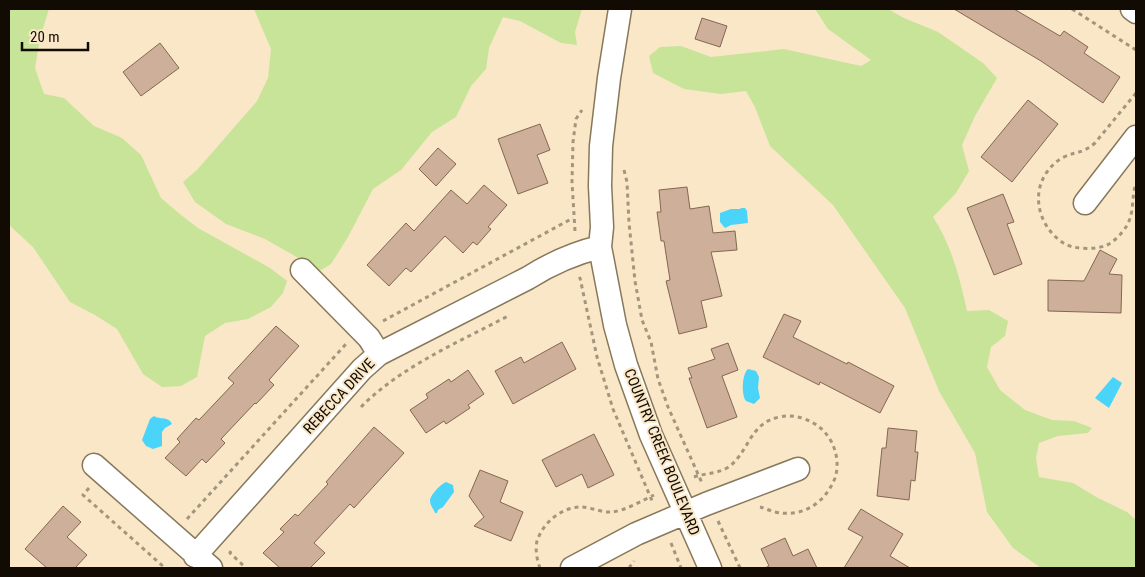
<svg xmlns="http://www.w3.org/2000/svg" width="1145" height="577" viewBox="0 0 1145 577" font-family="'Roboto Condensed',sans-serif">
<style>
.green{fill:#c7e499}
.water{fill:#4ad4f9}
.building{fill:#ceaf99;stroke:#836753}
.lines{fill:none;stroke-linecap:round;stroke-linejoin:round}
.minor-casing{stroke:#88785b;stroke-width:25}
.path{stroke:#a3957e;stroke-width:3;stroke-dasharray:4 4;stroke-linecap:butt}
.minor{stroke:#fff;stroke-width:22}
.labels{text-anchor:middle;stroke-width:4;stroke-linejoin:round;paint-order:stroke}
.street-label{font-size:15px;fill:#110b03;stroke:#f9e7c7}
</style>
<rect width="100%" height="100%" fill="#f9e7c7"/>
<path class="green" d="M9,9H49L40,38L35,68L44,94L64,98L94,126L122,138L141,155L161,198L181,215L198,228L270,268L287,281L283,293L271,307L248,319L225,323L205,336L197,377L181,386L162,387L143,374L117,329L95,315L70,302L33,247L9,225Z
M254,9H582L575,32L577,45L561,43L520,21L503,17L489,48L486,69L471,86L456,117L432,132L401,170L373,189L348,237L331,264L318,272L295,256L265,239L226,224L195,202L183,182L197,170L257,101L268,78L271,49Z
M815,9H888L904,18L938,32L983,63L997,78L975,116L962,145L969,171L956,193L933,217C952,246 960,279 967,311L989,310L1008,321L1005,336L991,347L987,367L1000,390L1025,410L1052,420L1074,421L1092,428L1088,433L1058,436L1039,443L1036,458L1039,477L1073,483L1098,498L1127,512L1136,520V568H1041L1013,548L987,512L975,453L939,391L905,308L833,205L770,146L755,107L746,91L721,94L684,89L653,73L649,56L660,47L681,46L711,57L784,49L861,66L871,60L828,29Z"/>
<path class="water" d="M741,208H745L747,211L748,223L731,225L725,228L720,222V213L731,209H740Z
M748,369L756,371L759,377L758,388L760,398L754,404L746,401C741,395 742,374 748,369Z
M1113,377L1122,383L1109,408L1095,398Z
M154,416C160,420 169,416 172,424L165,428L162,432V446L153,449L146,446L142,440L150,419Z
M446,482L453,485L454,492L443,507L438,510L437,513H435C434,509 430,506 430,501C430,495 441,484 446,482Z"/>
<path class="building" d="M954,9H1014L1060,36L1064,31L1088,47L1084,53L1120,77L1103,103L1041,61Z
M702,18L727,26L720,47L695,39Z
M160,43L179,68L141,96L123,72Z
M1028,100L1058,124L1012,182L981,157Z
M540,124L550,150L537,155L548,183L518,194L498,139Z
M438,148L456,164L436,186L419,169Z
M484,185L507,205L488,227L491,229L477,245L473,242L463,253L445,236L411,272L406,268L389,286L367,265L406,223L414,231L451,190L467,204Z
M687,187L690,209L709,206L713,233L735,231L737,250L711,252L722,296L701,301L707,327L679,334L666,281L670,280L664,241H661L657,212H661L659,190Z
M1003,194L1014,222L1007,224L1022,264L994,275L967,208Z
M1100,250L1117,259L1109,274L1122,275L1121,313L1048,311V280L1084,281Z
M784,314L801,321L793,337L847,364L848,362L894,386L880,413L820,382L819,385L763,357Z
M276,326L299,346L269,380L274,385L256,404L255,403L221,439L225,443L206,463L202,459L186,476L165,458L180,442L177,439L196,418L199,420L234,383L228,378Z
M562,342L576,369L513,404L495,371L521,357L524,363Z
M728,343L738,370L722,376L737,417L707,428L689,378H692L688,368L715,359L711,349Z
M468,370L484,394L468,405L470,408L446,424L444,421L426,433L410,410L428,398L426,394L449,379L451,382Z
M374,427L404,453L354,508L350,504L314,543L325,553L310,568H280L263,553L284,532L280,529L295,514L298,516L328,484L326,482Z
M888,428L917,431L915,452H918L915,481L911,480L909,500L877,496L882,448H886Z
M594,434L614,475L588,488L582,474L556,487L542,460Z
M480,470L508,481L500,502L523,512L511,541L474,526L484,517L469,496Z
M63,506L81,522L67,537L87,555L75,568H47L25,549Z
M861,509L903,534L890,556L910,568H844L863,537L848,529Z
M785,538L793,556L808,549L817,568H765L769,566L761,549Z"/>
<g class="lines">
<g class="minor-casing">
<path id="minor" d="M620,9L609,78L601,146L600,186L602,227L600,247L615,325L626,365L651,435L710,568
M1132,9L1136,12
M1085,203L1136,137
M302,270L369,338L379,354
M94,465L211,568
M195,556L362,369L379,354L528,278C550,264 575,253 600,247
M572,568L636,534L706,504L798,469"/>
</g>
<path class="path" d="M1072,9L1136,50
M1136,93L1095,143C1082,154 1077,151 1064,157C1057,160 1049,168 1045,175C1031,198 1041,228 1062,242C1072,250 1095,250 1107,245C1114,242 1122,233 1126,227C1135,213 1131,197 1136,183
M624,170L627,182L629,223L635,281L642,320L651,342L658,379L668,407L702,483
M575,231L572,182L573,142L576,119L582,110
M579,279L580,278L597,357L613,409L653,503
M383,321L573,218
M361,407C402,366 457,343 508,316
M694,477C705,473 716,474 727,468C749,454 749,422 780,417C788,415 795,416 802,418C816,423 824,429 831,441C837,452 839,466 835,478C825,503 803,518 775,512C770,511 765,508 760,507
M89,488L83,495L165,568
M187,519L346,344
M718,521L740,568
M671,543L681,568
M231,551L230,553L246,568
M540,568C537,560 535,550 537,541C543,523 560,508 580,507C591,507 603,513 611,512C625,511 641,501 654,495
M629,568L634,561"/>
<use href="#minor" class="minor"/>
</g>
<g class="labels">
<g class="street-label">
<text transform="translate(339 396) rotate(-47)" y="5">REBECCA DRIVE</text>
<text transform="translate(662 452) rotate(68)" y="5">COUNTRY CREEK BOULEVARD</text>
</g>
</g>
<rect width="1145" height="577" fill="none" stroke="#110b03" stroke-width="20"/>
<path d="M22 42v8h66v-8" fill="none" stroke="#110b03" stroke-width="2.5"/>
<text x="30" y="42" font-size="15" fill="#110b03" stroke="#f9e7c7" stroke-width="4" paint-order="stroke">20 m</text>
</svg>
